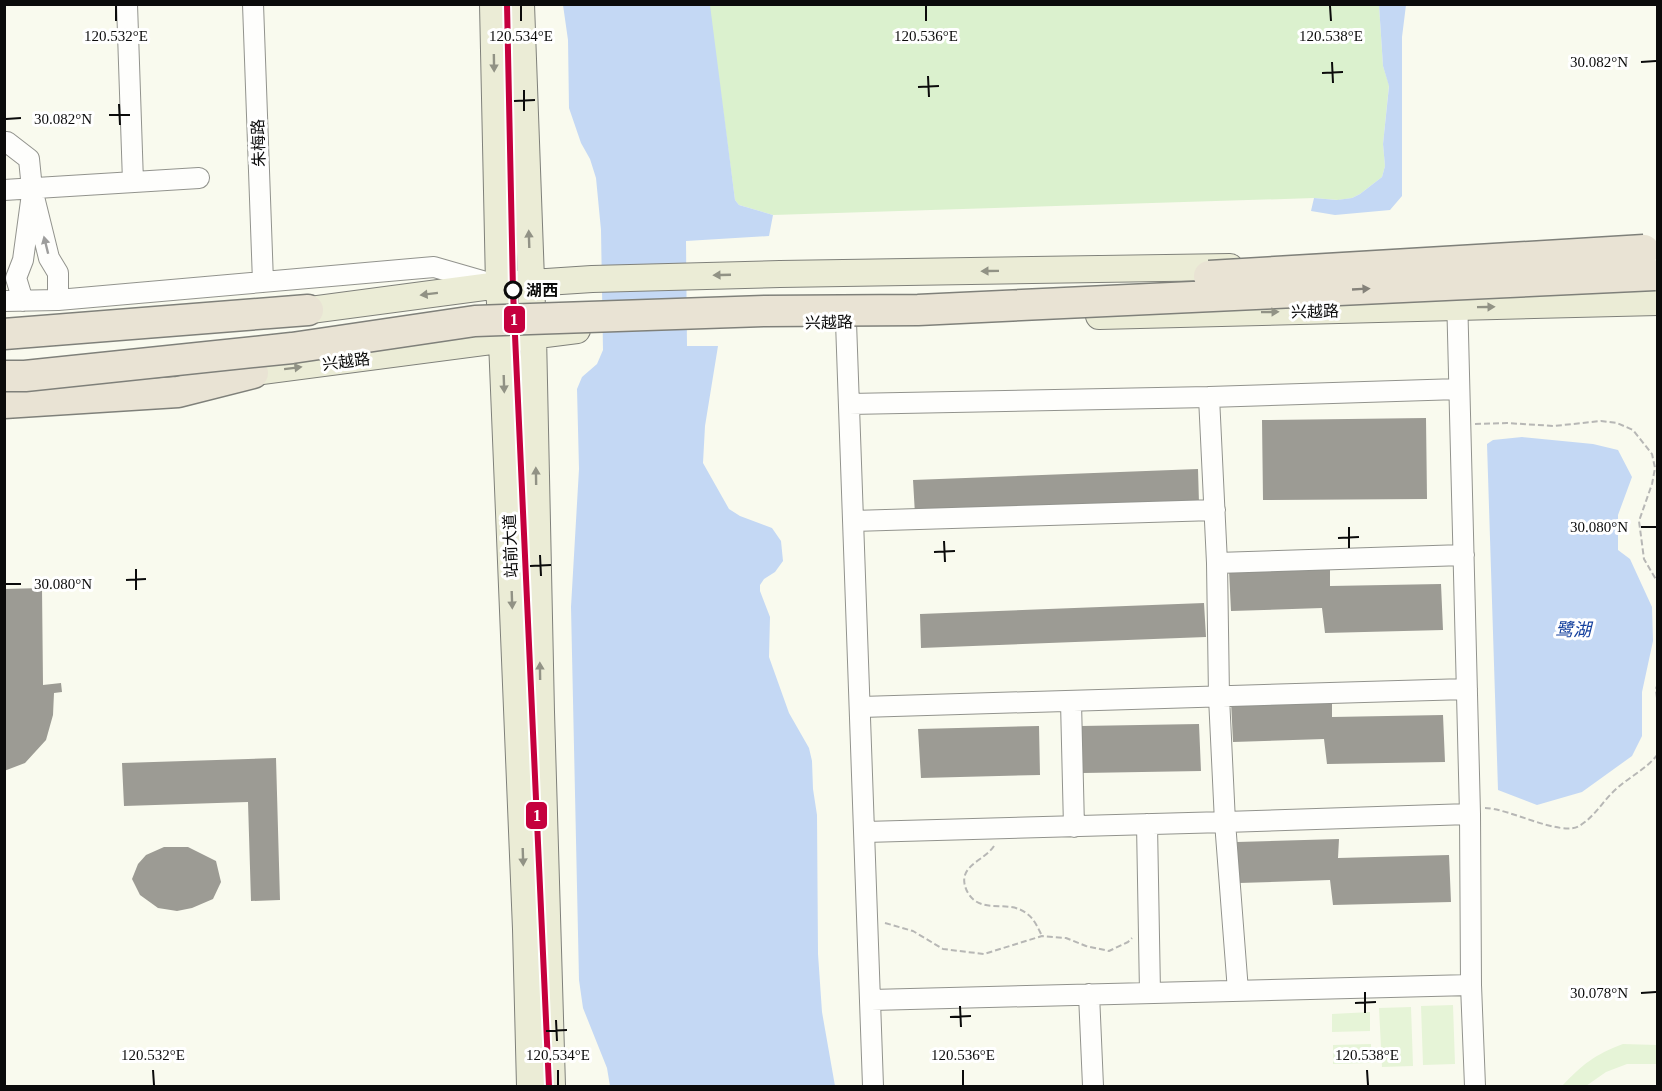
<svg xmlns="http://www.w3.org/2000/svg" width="1662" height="1091" viewBox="0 0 1662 1091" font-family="'Times New Roman','Noto Sans SC',serif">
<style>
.green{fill:#dbf1ce}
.pitch{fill:#e6f4d7}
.water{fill:#c4d8f4}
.building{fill:#9c9b94}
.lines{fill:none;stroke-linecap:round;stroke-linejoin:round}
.minor-casing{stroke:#92938d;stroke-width:22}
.major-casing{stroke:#7f807a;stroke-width:28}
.highway-casing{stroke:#7f807a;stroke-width:33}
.path{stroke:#b7b7b5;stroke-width:2;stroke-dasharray:6 3;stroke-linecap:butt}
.minor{stroke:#fefefc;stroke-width:20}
.major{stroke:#ebecd6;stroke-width:26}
.highway{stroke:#e9e3d4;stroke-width:30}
.highway-bridge-casing{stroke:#7f807a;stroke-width:33;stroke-linecap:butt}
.highway-bridge{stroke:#e9e3d4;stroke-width:30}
.metro-1-casing{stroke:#fff;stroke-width:10}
.metro-1{stroke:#c5003e;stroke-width:6}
.oneway{fill:#919285}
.oneway2{fill:#9d9d9c}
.oneway3{fill:#85827a}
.ticks{fill:none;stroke:#0b0b0b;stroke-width:2}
.stop-dot{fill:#fff;stroke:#0b0b0b;stroke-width:3}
.labels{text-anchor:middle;stroke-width:6;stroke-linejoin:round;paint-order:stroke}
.street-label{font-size:16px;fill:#0b0b0b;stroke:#fff}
.stop-label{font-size:16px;font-weight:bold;fill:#0b0b0b;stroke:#fff;text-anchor:start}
.water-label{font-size:18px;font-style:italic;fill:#133f9d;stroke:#fff}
.ticks-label{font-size:15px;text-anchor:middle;fill:#0b0b0b;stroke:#fff;stroke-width:6;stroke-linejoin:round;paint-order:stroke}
.line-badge{stroke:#fff;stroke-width:2}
.badge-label{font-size:16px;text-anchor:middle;font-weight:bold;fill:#fff}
</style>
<rect width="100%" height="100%" fill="#f9faee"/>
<path class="green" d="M709,5H1379L1383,66L1389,85L1383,144L1385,166L1382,177L1360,194L1352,198L1338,200L1314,198L773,215L739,205L735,200Z"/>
<path class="pitch" d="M1453,1005L1455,1064L1423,1065L1421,1006Z
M1411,1007L1413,1066L1382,1067L1379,1008Z
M1370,1012V1031L1332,1032V1014Z
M1371,1044V1063L1333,1064V1045Z
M1623,1044L1657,1045V1064H1627L1606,1072L1586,1086H1562C1583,1064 1594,1055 1623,1044Z"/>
<path class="water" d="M563,5H710L735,200L739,205L773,215L769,236L686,241L687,346H718L705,426L703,463L729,509L740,516L772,528L781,541L783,561L775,572L764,579L760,585V591L770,617L769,657L789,713L809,748L812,761L813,789L817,815L818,954L822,1012L835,1086H610L607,1068L583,1008L579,980L571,607L579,469L577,389L582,377L597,364L603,350L601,230L596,178L590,159L581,143L569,108L568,40Z
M1379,5H1406L1402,37V196L1390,210L1335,215L1311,211L1314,198L1337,200L1352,198L1360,194L1382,177L1385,166L1383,144L1389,86L1383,66Z
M1522,437L1593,444L1618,450L1632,477L1618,515V550L1630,559L1652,607L1653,641L1642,692V736L1632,756L1582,792L1537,805L1498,790L1487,444L1493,440Z"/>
<path class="building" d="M1426,418L1427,499L1263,500L1262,420Z
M1198,469L1199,503L915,514L913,480Z
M1330,567V586L1441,584L1443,630L1325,633L1322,608L1231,611L1229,570Z
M42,588L43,685L61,683L62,692L54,693L53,715L46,740L25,763L4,771V589Z
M1204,603L1206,637L921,648L920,614Z
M1332,698V717L1443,715L1445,762L1327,764L1324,739L1233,742L1231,701Z
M1199,724L1201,771L1083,773L1081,726Z
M1039,726L1040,775L921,778L918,729Z
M276,758L280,900L251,901L248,802L124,806L122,763Z
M1339,839L1338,858L1449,855L1451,902L1333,905L1330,880L1239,883L1237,842Z
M164,847H188L216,861L221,882L213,899L192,908L177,911L158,908L140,895L132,879L138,864L146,855Z"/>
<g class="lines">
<g class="minor-casing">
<path id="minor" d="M127,4L133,182
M253,4L263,282
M4,142H7L29,159L32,189L49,258L58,273V300
M4,190L199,178
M1457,294L1470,814L1471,985L1475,1086
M4,301L58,300L434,267L493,284
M23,301L16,278L23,260L31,201
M846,322L873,1086
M1209,397L1217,563
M849,404L1209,397L1459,389
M853,521L1215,510
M1071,702L1074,827
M861,707L1467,689
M1147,824L1150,993
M865,832L1225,822L1219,697L1217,563L1464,555
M1238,991L1225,822L1470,814
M1089,994L1093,1086
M871,1000L1471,985"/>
</g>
<g class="major-casing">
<path id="major" d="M493,4L499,285L502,341L526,929L530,1086
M521,4L533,335L541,712L552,1086
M288,313L499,285L592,279L780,274L1230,267
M1099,316L1658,302
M232,375L577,330"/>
</g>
<g class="highway-casing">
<path id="highway" d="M4,334L308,310
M4,403L178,392L253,373"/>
</g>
<path class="path" d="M1475,424L1507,423L1554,426L1601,421L1617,423L1633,430L1652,454L1655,468L1652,484L1639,521L1644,559L1658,583
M1658,683L1656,689L1658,707
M1485,808C1508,808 1561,837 1579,826C1593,818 1601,804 1612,793C1626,778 1645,771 1658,754
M994,846C987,857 969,863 965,875C963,881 965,888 968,893C981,915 1008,899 1026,913C1034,918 1038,928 1042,936
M885,923L913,931L943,949L984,954L1042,936L1066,938L1086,946L1109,951L1128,942L1132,938"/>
<use href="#minor" class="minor"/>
<use href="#major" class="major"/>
<use href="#highway" class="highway"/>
<g class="highway-bridge-casing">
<path id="highway-bridge" d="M1209,276L1644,250
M4,376H25L292,348L475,321L765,311L918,310L1655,275"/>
</g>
<use href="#highway-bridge" class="highway-bridge"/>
<g class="metro-1-casing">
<path id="metro-1" d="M507,4L513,291L549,1086"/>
</g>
<use href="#metro-1" class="metro-1"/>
</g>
<defs><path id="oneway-solid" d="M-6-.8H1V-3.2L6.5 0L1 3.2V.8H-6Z" transform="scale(1.5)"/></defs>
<g class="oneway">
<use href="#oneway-solid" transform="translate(494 63) rotate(89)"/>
<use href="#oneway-solid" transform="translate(529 239) rotate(-92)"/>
<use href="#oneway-solid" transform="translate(990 271) rotate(179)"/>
<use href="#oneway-solid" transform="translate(722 275) rotate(178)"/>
<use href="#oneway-solid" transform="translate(429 294) rotate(173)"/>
<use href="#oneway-solid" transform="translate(1486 307) rotate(-1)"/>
<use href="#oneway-solid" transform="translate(1270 312) rotate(-1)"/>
<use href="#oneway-solid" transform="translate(293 368) rotate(-7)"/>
<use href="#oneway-solid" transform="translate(504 384) rotate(88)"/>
<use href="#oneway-solid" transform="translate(536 476) rotate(-91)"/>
<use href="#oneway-solid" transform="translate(512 600) rotate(88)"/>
<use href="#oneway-solid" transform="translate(540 671) rotate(-91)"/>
<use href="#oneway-solid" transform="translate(523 857) rotate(88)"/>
</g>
<use class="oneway2" href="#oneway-solid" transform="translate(46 245) rotate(-104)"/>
<use class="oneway3" href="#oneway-solid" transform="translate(1361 289) rotate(-3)"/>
<path class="ticks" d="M116,6V21M521,6V21M926,6V21M1330,6L1331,21M1332,62L1333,83M1641,62L1656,61M1322,73L1343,72M928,76L929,97M918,87L939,86M524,90V111M514,101L535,100M119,104L120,125M109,115H130M6,119L21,118M1349,527V548M1641,527H1656M1338,538L1359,537M944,541L945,562M934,552L955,551M540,555L541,576M530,566L551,565M136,569V590M126,580L146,579M6,584H21M1365,992V1013M1641,993L1656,992M1355,1003L1376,1002M960,1006L961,1027M950,1017L971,1016M556,1020L557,1041M546,1031L567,1030M153,1070L154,1085M558,1070V1085M963,1070V1085M1367,1070L1368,1085"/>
<circle class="stop-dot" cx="513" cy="290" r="8"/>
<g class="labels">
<g class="street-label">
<text transform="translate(258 143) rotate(-92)" y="6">朱梅路</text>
<text transform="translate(1315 311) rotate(-1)" y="6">兴越路</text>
<text transform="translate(829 322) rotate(-1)" y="6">兴越路</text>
<text transform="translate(346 361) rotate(-7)" y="6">兴越路</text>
<text transform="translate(510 546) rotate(-92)" y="6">站前大道</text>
</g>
<g class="stop-label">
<text x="526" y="296">湖西</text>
</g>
<g class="water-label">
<text x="1573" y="636">鹭湖</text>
</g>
</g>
<g class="ticks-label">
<text x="116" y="41">120.532°E</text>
<text x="521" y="41">120.534°E</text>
<text x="926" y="41">120.536°E</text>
<text x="1331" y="41">120.538°E</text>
<text x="1599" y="67">30.082°N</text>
<text x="63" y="124">30.082°N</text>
<text x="1599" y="532">30.080°N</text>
<text x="63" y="589">30.080°N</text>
<text x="1599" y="998">30.078°N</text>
<text x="153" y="1060">120.532°E</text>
<text x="558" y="1060">120.534°E</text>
<text x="963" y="1060">120.536°E</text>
<text x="1367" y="1060">120.538°E</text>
</g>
<g class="line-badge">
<rect x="503" y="305" width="23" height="29" rx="6" fill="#c5003e"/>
<rect x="525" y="801" width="23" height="29" rx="6" fill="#c5003e"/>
</g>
<g class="badge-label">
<text x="514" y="325">1</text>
<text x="537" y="821">1</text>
</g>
<rect width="1662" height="1091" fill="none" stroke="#0b0b0b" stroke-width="12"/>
</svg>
